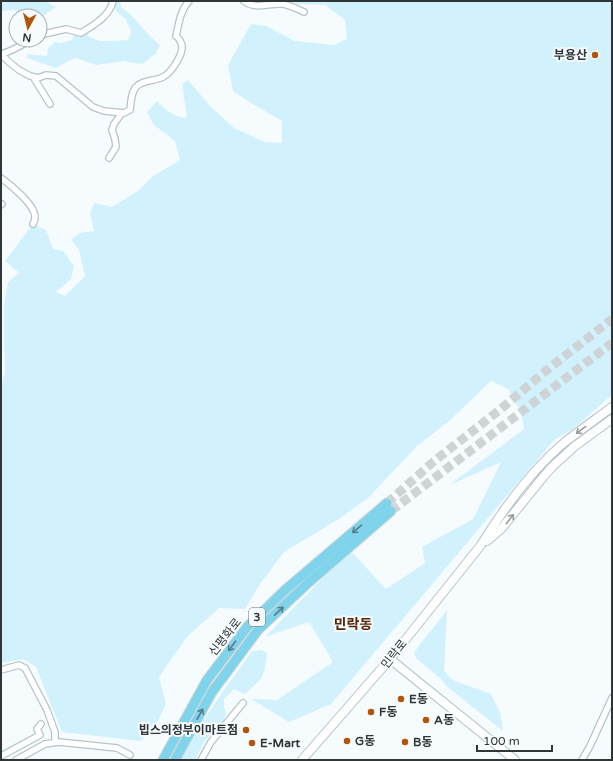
<svg xmlns="http://www.w3.org/2000/svg" width="613" height="761" viewBox="0 0 613 761" font-family="'Varela Round','Noto Sans KR',sans-serif">
<style>
.green{fill:#d1f2fd}
.lines{fill:none;stroke-linecap:round;stroke-linejoin:round}
.trunk-tunnel{stroke:#ced4d6;stroke-width:9;stroke-dasharray:9 4.5;stroke-linecap:butt}
.minor-casing{stroke:#b5c4c8;stroke-width:8}
.secondary-casing{stroke:#b5c4c8;stroke-width:10}
.trunk-casing{stroke:#d6d7d7;stroke-width:11}
.minor{stroke:#fff;stroke-width:5.5}
.secondary{stroke:#fff;stroke-width:8}
.trunk{stroke:#7fd4ec;stroke-width:9}
.oneway{stroke:#989a9b}
.oneway2{stroke:#547d88}
.poi-dot{fill:#b35408;stroke:#f6fcfe;stroke-width:1.5}
.labels{text-anchor:middle;stroke-width:4;stroke-linejoin:round;paint-order:stroke}
.shield{fill:#f6fcfe;stroke:#6b7173;stroke-width:1}
.shield-label{font-size:11px;font-weight:bold;fill:#303537}
.poi-label{font-size:12px;font-weight:bold;fill:#303537;stroke:#f6fcfe;text-anchor:start}
.street-label{font-size:12px;fill:#303537;stroke:#f6fcfe}
.quarter-label{font-size:14px;font-weight:bold;fill:#552607;stroke:#f6fcfe}
</style>
<rect width="100%" height="100%" fill="#f6fcfe"/>
<path class="green" d="M1,1H45L56,7L40,18V16C25,16 16,6 1,12Z
M109,1H120L121,7L130,14L149,35L160,45L156,53L143,64L133,63L124,61L96,65L76,58L70,60L56,68L27,58V54L47,56L48,48L55,42L61,43L72,40L74,35L87,27L88,36L99,41H113L128,40L131,32L126,19L117,12L112,4Z
M292,1H612V395L574,428L554,440L331,704L289,722L251,699L277,700L333,662L309,622L265,637L350,550L386,589L425,563L422,547L473,519L501,462L448,486L524,429L521,412L508,389L491,381L449,421L417,446L368,498L339,519L284,552L260,584L245,609L219,608L188,636L169,662L159,677L166,704L153,731L140,741L62,732L36,667L23,659L1,663V388L5,372L4,328V306L8,282L19,273L5,261L33,224L46,230L53,249L63,251L74,266L71,279L56,292L65,296L85,276L79,250L71,239L80,233L94,231L90,213L94,203L112,207L139,190L153,176L180,160L175,141L153,124L147,112L157,101C166,110 173,117 187,118L182,84L188,80L210,106L234,128L265,142L282,143V121L251,103L233,91L228,65L251,24L266,26L295,41L334,45L347,39L345,20L325,5L297,4Z
M447,610L444,670L449,677L455,681L491,694L500,712L503,731L446,686L442,680L416,658L414,653L418,647Z
M261,650L267,653L265,669L261,679L245,694L234,689L224,699V707L226,713L224,720L204,742L195,760H181C199,722 228,685 252,651Z"/>
<g class="lines">
<path class="trunk-tunnel" d="M387,503L433,462L502,408L547,370L612,319
M391,511L612,343"/>
<g class="minor-casing">
<path id="minor" d="M244,1C255,10 269,3 282,4C290,5 297,9 304,12
M40,35L66,29L81,33C94,25 109,17 113,1
M1,54L9,62L19,70L30,76L38,78L46,75L56,76L93,107L104,111L124,113L130,110C131,103 131,91 137,86C144,80 155,81 163,77C171,73 183,55 182,46C181,42 179,38 176,36C179,23 180,11 189,1
M1,54C13,51 20,46 30,40
M35,77V80L50,104
M109,158L116,147L115,139L112,130L114,124L122,113
M1,178C11,185 35,205 35,217C35,219 34,222 33,224
M1,205L2,204
M1,670L19,665L25,668L47,710L55,732V742
M1,756L40,735L37,729L41,724
M16,760L45,744L59,742L117,748L130,755
M201,760L211,742L243,703
M582,760L590,746L612,698"/>
</g>
<g class="secondary-casing">
<path id="secondary" d="M487,541L501,529L544,476L553,466L575,446L612,419
M390,659L515,760
M302,760L390,659L481,545C504,508 531,470 565,442C580,430 596,419 612,407"/>
</g>
<g class="trunk-casing">
<path id="trunk" d="M163,760L207,680L247,627L284,591L387,503
M175,760L212,692L258,630L308,583L391,511"/>
</g>
<use href="#minor" class="minor"/>
<use href="#secondary" class="secondary"/>
<use href="#trunk" class="trunk"/>
</g>
<defs><path id="oneway-shaft" d="M-6 0H5M1.5-3L5.5 0L1.5 3" fill="none" stroke-width="1.6" stroke-linecap="round" stroke-linejoin="round"/></defs>
<g class="oneway">
<use href="#oneway-shaft" transform="translate(581 430) rotate(144)"/>
<use href="#oneway-shaft" transform="translate(510 519) rotate(-51)"/>
</g>
<g class="oneway2">
<use href="#oneway-shaft" transform="translate(357 529) rotate(140)"/>
<use href="#oneway-shaft" transform="translate(279 611) rotate(-43)"/>
<use href="#oneway-shaft" transform="translate(232 646) rotate(127)"/>
<use href="#oneway-shaft" transform="translate(200 714) rotate(-61)"/>
</g>
<g class="poi-dot">
<circle cx="595" cy="55" r="4"/>
<circle cx="401" cy="699" r="4"/>
<circle cx="371" cy="712" r="4"/>
<circle cx="426" cy="720" r="4"/>
<circle cx="246" cy="730" r="4"/>
<circle cx="347" cy="741" r="4"/>
<circle cx="405" cy="742" r="4"/>
<circle cx="252" cy="743" r="4"/>
</g>
<g class="labels">
<rect class="shield" x="249" y="608" width="16" height="18" rx="3"/>
<g class="shield-label">
<text x="257" y="621">3</text>
</g>
<g class="poi-label">
<text x="587" y="59" text-anchor="end">부용산</text>
<text x="409" y="703">E동</text>
<text x="379" y="716">F동</text>
<text x="434" y="724">A동</text>
<text x="238" y="734" text-anchor="end">빕스의정부이마트점</text>
<text x="355" y="745">G동</text>
<text x="413" y="746">B동</text>
<text x="260" y="747">E-Mart</text>
</g>
<g class="street-label">
<text transform="translate(225 637) rotate(-52)" y="4">신평화로</text>
<text transform="translate(394 654) rotate(-51)" y="4">민락로</text>
</g>
<g class="quarter-label">
<text x="353" y="629">민락동</text>
</g>
</g>
<rect width="613" height="761" fill="none" stroke="#303537" stroke-width="4"/>
<g transform="translate(28 28) rotate(187)"><circle r="19" fill="#f6fcfe" stroke="#a7acae"/>
<path d="M0-3L7 15L0 10L-7 15Z" fill="#b35408"/>
<text y="-6" font-size="11" font-weight="bold" text-anchor="middle" fill="#303537">N</text>
</g>
<path d="M477 745v6h75v-6" fill="none" stroke="#303537" stroke-width="2"/>
<text x="483" y="745" font-size="12" fill="#303537" stroke="#f6fcfe" stroke-width="3" paint-order="stroke">100 m</text>
</svg>
